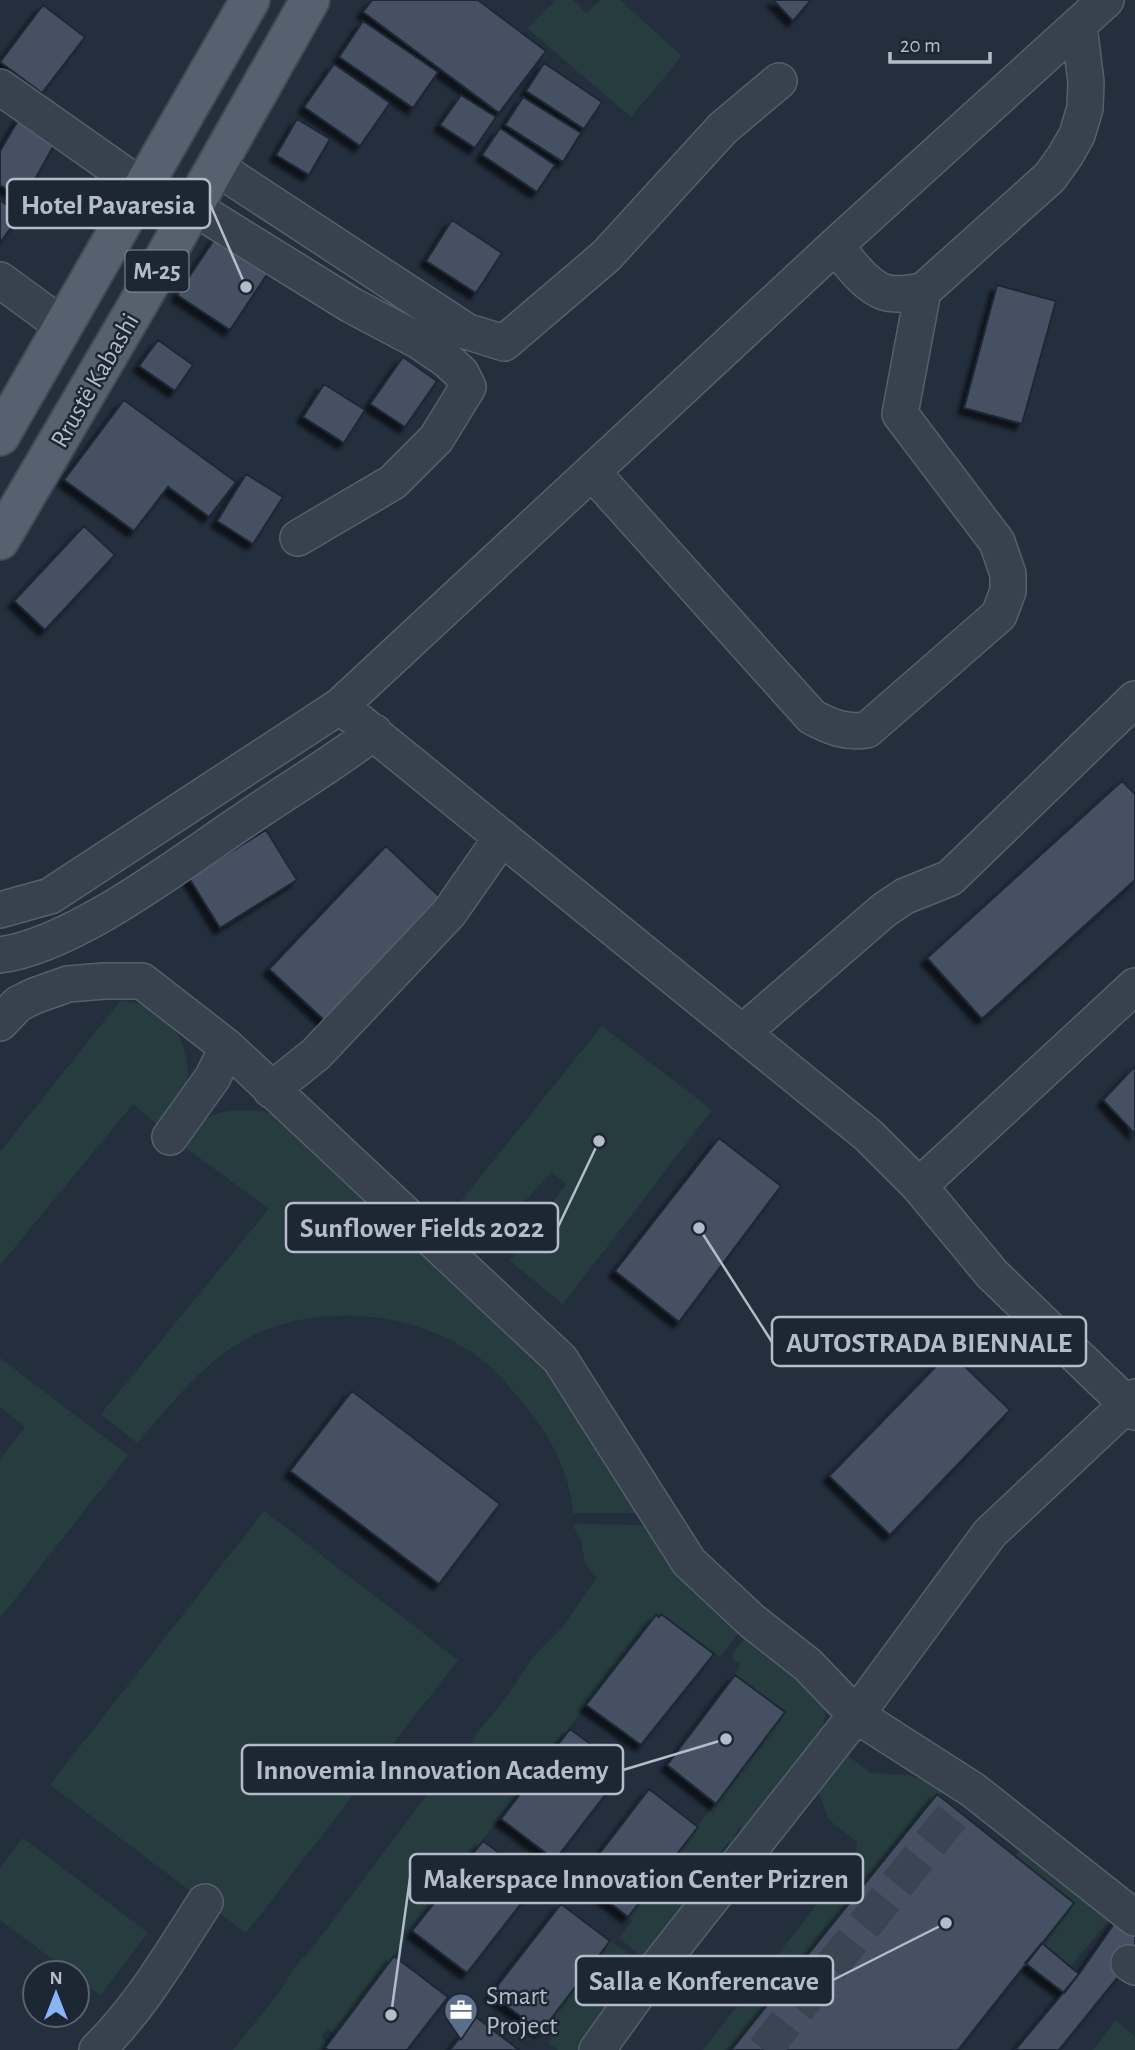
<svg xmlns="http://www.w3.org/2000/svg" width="1135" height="2050" viewBox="0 0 1135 2050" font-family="'Alegreya Sans',sans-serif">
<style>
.green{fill:#263c3f}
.building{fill:#455162;stroke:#1f2835;stroke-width:2;filter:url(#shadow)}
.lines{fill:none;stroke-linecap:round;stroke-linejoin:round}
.minor-tunnel{stroke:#3a4453;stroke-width:35;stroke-dasharray:35 18;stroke-linecap:butt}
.minor-casing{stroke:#565f6c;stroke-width:38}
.major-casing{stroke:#414a57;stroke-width:42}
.minor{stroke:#38414e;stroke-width:35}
.major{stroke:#56606e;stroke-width:38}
.labels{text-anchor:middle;stroke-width:5;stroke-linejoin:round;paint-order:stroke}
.shield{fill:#1d2633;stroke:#878f9c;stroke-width:2}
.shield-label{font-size:24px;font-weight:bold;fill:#b4bcc9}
.street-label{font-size:26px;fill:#b4bcc9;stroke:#1d2633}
.poi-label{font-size:26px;fill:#b4bcc9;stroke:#1d2633;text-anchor:start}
.leader{fill:none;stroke:#b4bcc9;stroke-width:2.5}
.callout-dot{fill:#b4bcc9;stroke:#1d2633;stroke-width:2.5}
.callout{fill:#1d2633;stroke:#b4bcc9;stroke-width:2.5}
.callout-label{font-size:28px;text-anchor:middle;font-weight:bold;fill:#b4bcc9}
</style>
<defs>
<filter id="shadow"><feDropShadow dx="-6" dy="6" stdDeviation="2" flood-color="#0009"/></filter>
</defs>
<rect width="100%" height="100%" fill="#242f3e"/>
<path class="green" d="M556,0H573L586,13L601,0H620L682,56L631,117L527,28Z
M121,1000C155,1004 180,1025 186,1058C188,1066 189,1077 186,1085C180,1100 168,1115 161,1128L133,1104L0,1265V1152Z
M602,1026L712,1110L563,1304L510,1261L566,1184L552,1172L487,1241L452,1212Z
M234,1110L264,1111L278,1117L544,1366L582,1420L637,1513H573C570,1473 550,1435 524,1404C509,1386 495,1369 476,1355C414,1312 327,1303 258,1333C207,1356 173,1402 137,1443L101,1414L269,1209L178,1142C196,1125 209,1113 234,1110Z
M0,1358L128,1455L0,1618V1459L25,1427L0,1407Z
M264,1511L458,1660L246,1933L50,1785Z
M574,1524L644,1525L666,1559L743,1627L720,1657L661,1614L659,1617L656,1615L412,1931L335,2034L328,2029L321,2037L326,2042L324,2050H233L278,1994L297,1964L312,1949L423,1800L471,1745L477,1733L506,1698L533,1657L565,1624L597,1577C580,1560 586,1561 581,1540C579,1532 574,1533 574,1524Z
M749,1632L822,1696C823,1703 826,1711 825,1718C823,1741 765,1807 748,1827L738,1829L732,1842L728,1843L712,1863L720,1871L708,1886L698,1879L682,1900L692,1907L649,1962L619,1938L632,1921L628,1917L785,1712L735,1675L740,1664L733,1660L732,1655Z
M845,1754L871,1773L907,1775L927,1780L941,1789V1797L937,1795L731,2050H703L844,1870L856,1851L857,1842L828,1819L818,1790Z
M23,1838L148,1933L100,1995L77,1978V1973H71L0,1920V1868Z
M1025,1844L1113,1915L1070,1967L1042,1943L1074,1903L1015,1856Z
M610,1941L633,1957L638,1969L582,2050H558L548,2043L552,2038L541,2032Z
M1116,2020L1135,2037V2050H1093Z"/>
<path class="building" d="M372,0H478L546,51L499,113L363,12Z
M773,0H811L793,21Z
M43,5L85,37L42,93L0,62Z
M363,21L438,72L413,108L339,57Z
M544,63L602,102L584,129L526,91Z
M334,64L390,103L360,146L304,107Z
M461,95L496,117L475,148L440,125Z
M523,97L581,133L563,162L505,125Z
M20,117L58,138L24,199L0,185V151Z
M297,119L330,139L309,175L276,155Z
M500,128L555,165L537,192L482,155Z
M0,200L20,215L0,243Z
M452,220L502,253L476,293L426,261Z
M217,235L270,270L230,330L177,295Z
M997,285L1056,301L1022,424L964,408Z
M158,340L193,365L175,391L139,366Z
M403,357L437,381L405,427L370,404Z
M324,384L365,410L344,443L303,417Z
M124,400L236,482L209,517L168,487L134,531L64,480Z
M246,474L283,497L253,544L217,521Z
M84,526L115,555L45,630L14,601Z
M1122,781L1135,794V880L982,1019L927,958Z
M266,830L297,880L220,928L189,878Z
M386,846L441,898L325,1021L269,969Z
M1135,1066V1134L1103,1100Z
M719,1138L781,1186L679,1322L615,1271Z
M950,1352L1010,1410L890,1535L829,1476Z
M352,1391L500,1504L439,1584L290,1471Z
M661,1614L714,1654L641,1745L586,1705L656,1615L659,1617Z
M735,1675L785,1712L716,1804L667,1765Z
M570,1729L619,1765L616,1769L622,1773L555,1860L501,1819Z
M649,1789L698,1827L628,1917L580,1879Z
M937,1794L1074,1903L958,2050H731Z
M937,1794L1074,1903L958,2050H731Z
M483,1841L538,1882L467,1973L412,1931Z
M561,1904L610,1941L541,2032L491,1994Z
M1118,1918L1135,1933V1956L1059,2050H1015L1079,1974Z
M1042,1943L1079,1974L1064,1993L1025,1963Z
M394,1956L448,1997L407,2050H329L325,2048Z
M476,2017L519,2050H450Z"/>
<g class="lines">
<path class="minor-tunnel" d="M764,2050L973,1790"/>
<g class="minor-casing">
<path id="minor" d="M0,87L142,187
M216,167L466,331L504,343L606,256L723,128L779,81
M193,207L351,305L419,341L447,360L461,373L468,387L436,439L393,482L298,538
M835,246C848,260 864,285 884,292C895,296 911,293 923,291L1050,177L1065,156L1077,135L1085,108L1086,82L1079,26
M0,280L63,326
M592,472L812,717C831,727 845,733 867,730L999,615L1008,591V574L997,542L900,414L923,291
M340,706L868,1135L919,1186L992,1274L1135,1412
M0,910L50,896L340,706L835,246L1106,0
M0,955C75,945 182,862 246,819C288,790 333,764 374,732
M0,1023L18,1004L34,996L68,984L104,981H142L227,1047L560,1359L689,1562L752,1621L808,1665L856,1715L648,1979L597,2050
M742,1033L884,910L905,896L950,878L1135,699
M271,1090L316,1054L449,913L502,837
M170,1137L213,1077L227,1047
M919,1186L1135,986
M1135,1397L990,1533L856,1715L973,1790L1135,1918
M1129,1963L1135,1967
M97,2050C141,2007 172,1953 205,1902"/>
</g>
<g class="major-casing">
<path id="major" d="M0,436L250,0
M0,540L141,299L310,0"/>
</g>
<use href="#minor" class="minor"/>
<use href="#major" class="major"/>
</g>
<defs>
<g id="office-pin" transform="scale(1.75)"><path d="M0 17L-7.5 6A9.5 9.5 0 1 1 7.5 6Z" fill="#5c6f8a" stroke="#1d2633"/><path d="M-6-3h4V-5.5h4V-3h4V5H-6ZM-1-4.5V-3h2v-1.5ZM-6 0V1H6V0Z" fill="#fff"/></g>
</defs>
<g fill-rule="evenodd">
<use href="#office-pin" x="461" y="2010"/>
</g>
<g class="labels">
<rect class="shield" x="125.5" y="250.5" width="63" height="41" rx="5"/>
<g class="shield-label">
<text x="157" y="279">M-25</text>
</g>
<g class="street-label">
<text transform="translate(94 380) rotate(-60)" y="9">Rrustë Kabashi</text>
</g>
<g class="poi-label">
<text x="486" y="2004">Smart<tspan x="486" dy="30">Project</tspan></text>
</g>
</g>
<path class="leader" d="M246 287L210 204M599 1141L558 1227M699 1228L772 1342M726 1739L623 1770M391 2015L410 1878M946 1923L833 1980"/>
<g class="callout-dot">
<circle cx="246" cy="287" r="7"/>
<circle cx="599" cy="1141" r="7"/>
<circle cx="699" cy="1228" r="7"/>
<circle cx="726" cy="1739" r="7"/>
<circle cx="391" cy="2015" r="7"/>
<circle cx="946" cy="1923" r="7"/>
</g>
<g class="callout">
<rect x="7" y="179" width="203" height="49" rx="7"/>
<rect x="286" y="1203" width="272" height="49" rx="7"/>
<rect x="772" y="1317" width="314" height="49" rx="7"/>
<rect x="242" y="1745" width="381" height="49" rx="7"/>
<rect x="410" y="1854" width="453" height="49" rx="7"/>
<rect x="576" y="1956" width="257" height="49" rx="7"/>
</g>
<g class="callout-label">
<text x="108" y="214">Hotel Pavaresia</text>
<text x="422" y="1237">Sunflower Fields 2022</text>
<text x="929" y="1352">AUTOSTRADA BIENNALE</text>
<text x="432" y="1779">Innovemia Innovation Academy</text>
<text x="636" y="1888">Makerspace Innovation Center Prizren</text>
<text x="704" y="1990">Salla e Konferencave</text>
</g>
<g transform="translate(56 1994)"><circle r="33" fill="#1d2633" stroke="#59626f" stroke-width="2"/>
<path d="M0-5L12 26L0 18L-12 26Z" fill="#8ab4f8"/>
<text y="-10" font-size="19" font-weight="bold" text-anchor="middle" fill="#b4bcc9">N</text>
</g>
<path d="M890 52v10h100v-10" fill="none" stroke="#b4bcc9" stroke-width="3.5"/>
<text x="900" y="52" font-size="21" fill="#b4bcc9" stroke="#1d2633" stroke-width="5" paint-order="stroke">20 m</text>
</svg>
